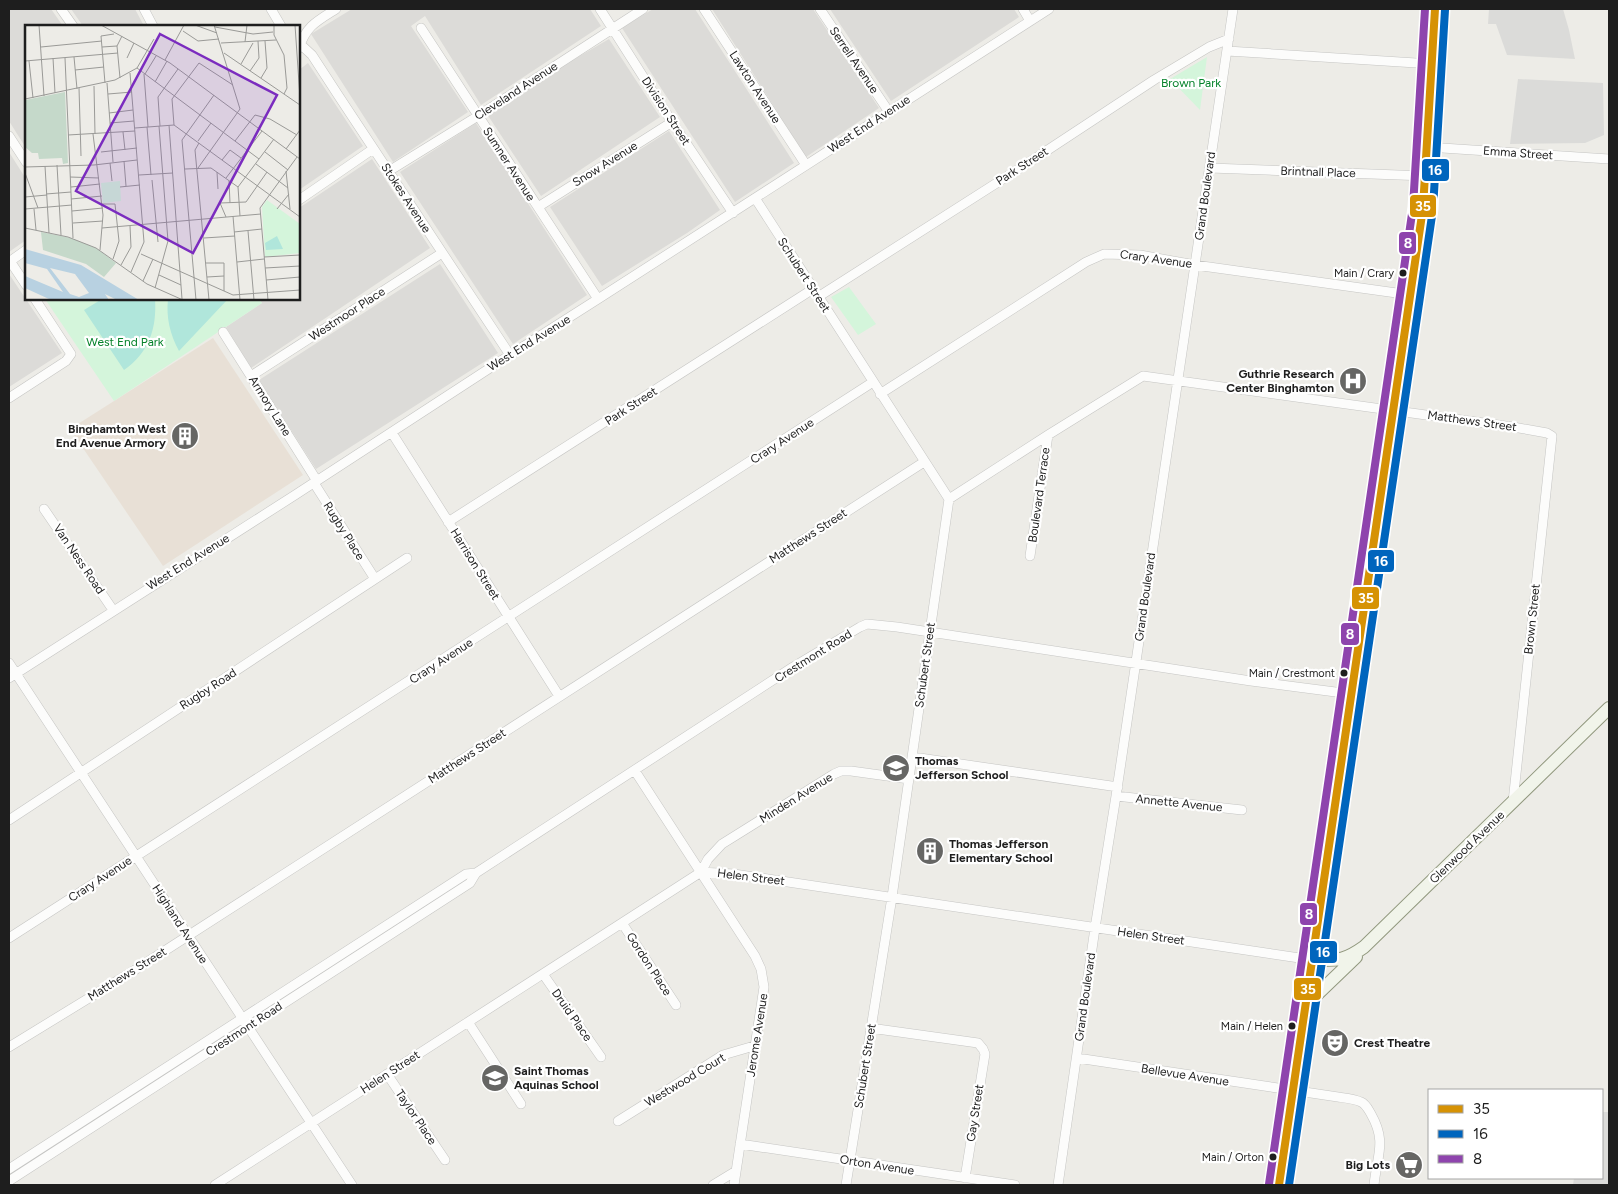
<svg xmlns="http://www.w3.org/2000/svg" width="1618" height="1194" viewBox="0 0 1618 1194" font-family="Figtree,sans-serif">
<style>
.residential{fill:#dcdbd8}
.military{fill:#e8e0d6}
.park{fill:#d4f5db}
.pitch{fill:#b0e6db}
.parking{fill:#dbdbd9}
.lines{fill:none;stroke-linecap:round;stroke-linejoin:round}
.street-casing{stroke:#c5c5c3;stroke-width:10}
.secondary-casing{stroke:#91987e;stroke-width:14}
.primary-casing{stroke:#a3a083;stroke-width:15}
.street{stroke:#fcfcfb;stroke-width:9}
.secondary{stroke:#f1f4ea;stroke-width:12}
.primary{stroke:#f1efe4;stroke-width:14}
.bus-1-casing{stroke:#fff;stroke-width:11}
.bus-2-casing{stroke:#fff;stroke-width:11}
.bus-3-casing{stroke:#fff;stroke-width:11}
.bus-1{stroke:#d69204;stroke-width:8}
.bus-2{stroke:#0065bd;stroke-width:8}
.bus-3{stroke:#8e44ad;stroke-width:8}
.bus-dot{fill:#1e1e1e;stroke:#fff;stroke-width:2}
.labels{text-anchor:middle;stroke-width:4.5;stroke-linejoin:round;paint-order:stroke}
.bus-label{font-size:11px;fill:#1e1e1e;stroke:#fff;text-anchor:end}
.street-label{font-size:12px;fill:#1e1e1e;stroke:#fff}
.park-label{font-size:12px;fill:#06822b;stroke:#fff}
.poi-label{font-size:12px;font-weight:bold;fill:#1e1e1e;stroke:#fff;text-anchor:start}
.inset-road{fill:none;stroke:#9a9a97;stroke-width:1}
.view{fill:#7b2cbf;fill-opacity:0.15;stroke:#7b2cbf;stroke-width:2.5}
.inset-edge{fill:none;stroke:#1e1e1e;stroke-width:2.5}
.line-badge{stroke:#fff;stroke-width:2}
.badge-label{font-size:14px;text-anchor:middle;font-weight:bold;fill:#fff}
</style>
<rect width="100%" height="100%" fill="#edece7"/>
<path class="residential" d="M9,9H51L63,26H26V148L9,121Z
M71,9H135L144,26H83Z
M352,9H590L601,26L481,105L425,16L411,26L468,112L393,162L311,34Z
M653,9H695L794,163L735,202L622,28Z
M712,9H813L879,108L806,157Z
M830,9H1014L1019,17L891,101Z
M609,39L660,117L541,196L485,111Z
M308,63L363,146L299,190V70Z
M476,123L587,295L513,344L400,172Z
M669,131L720,210L687,233L602,286L550,207Z
M9,152L26,179V240L9,252Z
M372,159L430,248L251,368L226,327L262,303L259,299H299V208Z
M440,264L498,353L316,469L259,380Z
M9,274L62,353L9,387Z"/>
<path class="military" d="M213,338L303,475L163,566L70,429Z"/>
<path class="park" d="M1207,57L1200,110L1170,79Z
M849,287L876,324L858,335L831,297Z
M45,299H259L262,303L114,401Z"/>
<path class="pitch" d="M102,299H155C157,328 149,353 124,370L84,310Z
M168,299H228L179,351C170,334 166,318 168,299Z"/>
<path class="parking" d="M1489,9H1563L1569,30L1575,59L1507,55L1496,24H1488Z
M1518,79L1603,83L1604,135L1585,143L1510,144Z
M1602,1112H1609V1185H1573L1574,1178H1602Z"/>
<g class="lines">
<g class="street-casing">
<path id="street" d="M61,9L73,26
M144,9L153,26
M271,9L281,26
M600,9L672,122L733,213
M704,9L806,165
M820,9L889,112
M1023,9L1030,21
M421,28L598,299
M299,43L312,55L338,95L510,355
M299,48C306,26 317,21 336,9
M1227,51L1432,64
M9,136L26,162
M1427,147L1609,159
M1210,168L1426,176
M389,171L478,116L643,9
M755,198L949,499L892,897L846,1185
M299,200L373,149
M538,207L672,122
M10,261L26,285
M9,262L26,250
M818,297L1028,163L1154,80L1209,47L1229,39
M223,332L317,481
M251,376L442,253
M880,394L1086,262L1104,254L1140,255L1195,265L1411,295
M9,398L66,361L71,354L35,299
M392,433L559,696
M314,483L375,579
M949,499L1048,435L1143,376L1513,427L1547,433L1552,436L1513,802
M44,509L113,610
M448,522L813,289
M1030,556L1048,435
M9,663L352,1185
M9,678L295,495L510,355L598,299L1049,9
M913,757L1118,787
M635,771L755,956L761,969L764,987L734,1185
M1116,796L1242,810
M9,820L407,558
M701,872L708,859L722,844L834,774L841,771H851L909,779
M622,923L676,1005
M9,938L873,382
M543,974L601,1057
M468,1022L521,1104
M870,1028L978,1043L983,1049L985,1054L965,1178
M9,1047L138,968L924,462
M1077,1058L1338,1097C1345,1098 1355,1099 1361,1102C1366,1104 1368,1109 1371,1114C1387,1142 1377,1155 1374,1185
M387,1074L445,1160
M618,1121L723,1055L754,1046
M740,1144L1015,1185
M9,1169L466,874L476,873
M9,1181L470,883L476,873L793,667L860,627L867,624L897,627L1251,681L1351,694
M215,1185L701,872L734,874L1313,960
M713,1185L736,1171
M1058,1185L1095,928L1116,796L1233,9"/>
</g>
<g class="secondary-casing">
<path id="secondary" d="M1313,960C1337,960 1343,962 1364,947L1609,708
M1306,1005L1356,957"/>
</g>
<g class="primary-casing">
<path id="primary" d="M1279,1185L1423,208L1435,9"/>
</g>
<use href="#street" class="street"/>
<use href="#secondary" class="secondary"/>
<use href="#primary" class="primary"/>
<g class="bus-1-casing">
<path id="bus-1" d="M1279,1185L1423,208L1435,9"/>
</g>
<g class="bus-2-casing">
<path id="bus-2" d="M1289,1185L1433,209L1445,10"/>
</g>
<g class="bus-3-casing">
<path id="bus-3" d="M1269,1184L1413,207L1425,9"/>
</g>
<use href="#bus-1" class="bus-1"/>
<use href="#bus-2" class="bus-2"/>
<use href="#bus-3" class="bus-3"/>
</g>
<defs>
<g id="hospital-disc" transform="scale(1.4375)"><circle r="9.5" fill="#666664" stroke="#fff"/><path d="M-5-5h3v3.5h4V-5h3V5h-3V1.5h-4V5h-3Z" fill="#fff"/></g>
<g id="building-disc" transform="scale(1.4375)"><circle r="9.5" fill="#666664" stroke="#fff"/><path d="M-4-6H4V6H1V3H-1V6H-4ZM-2.5-4.3h1.7v1.8h-1.7ZM.8-4.3h1.7v1.8H.8ZM-2.5-1h1.7V.8h-1.7ZM.8-1h1.7V.8H.8Z" fill="#fff"/></g>
<g id="school-disc" transform="scale(1.4375)"><circle r="9.5" fill="#666664" stroke="#fff"/><path d="M0-5L7-2L0 1L-7-2ZM-4 1L0 2.5L4 1V4Q0 6-4 4Z" fill="#fff"/></g>
<g id="theatre-disc" transform="scale(1.4375)"><circle r="9.5" fill="#666664" stroke="#fff"/><path d="M-5-5.5Q0-4 5-5.5V0Q5 5 0 6Q-5 5-5 0ZM-3.3-2.5H-1v1.5H-3.3ZM1-2.5H3.3v1.5H1ZM-2.8 1Q0 5.5 2.8 1Z" fill="#fff"/></g>
<g id="supermarket-disc" transform="scale(1.4375)"><circle r="9.5" fill="#666664" stroke="#fff"/><path d="M-6-5.5h2.5l.6 2H6L4.5 2H-2.5L-4.4-4H-6ZM-1.5 3.2a1.3 1.3 0 1 0 .1 0ZM3 3.2a1.3 1.3 0 1 0 .1 0Z" fill="#fff"/></g>
</defs>
<g fill-rule="evenodd">
<use href="#hospital-disc" x="1353" y="381"/>
<use href="#building-disc" x="185" y="436"/>
<use href="#school-disc" x="896" y="768"/>
<use href="#building-disc" x="930" y="851"/>
<use href="#theatre-disc" x="1335" y="1043"/>
<use href="#school-disc" x="495" y="1078"/>
<use href="#supermarket-disc" x="1409" y="1165"/>
</g>
<g class="bus-dot">
<circle cx="1403" cy="273" r="4.5"/>
<circle cx="1344" cy="673" r="4.5"/>
<circle cx="1292" cy="1026" r="4.5"/>
<circle cx="1273" cy="1157" r="4.5"/>
</g>
<g class="labels">
<g class="bus-label">
<text x="1394" y="277">Main / Crary</text>
<text x="1335" y="677">Main / Crestmont</text>
<text x="1283" y="1030">Main / Helen</text>
<text x="1264" y="1161">Main / Orton</text>
</g>
<g class="street-label">
<text transform="translate(854 60) rotate(56)" y="4">Serrell Avenue</text>
<text transform="translate(755 87) rotate(57)" y="4">Lawton Avenue</text>
<text transform="translate(516 91) rotate(-33)" y="4">Cleveland Avenue</text>
<text transform="translate(666 111) rotate(57)" y="4">Division Street</text>
<text transform="translate(869 124) rotate(-33)" y="4">West End Avenue</text>
<text transform="translate(1518 153) rotate(4)" y="4">Emma Street</text>
<text transform="translate(509 164) rotate(57)" y="4">Sumner Avenue</text>
<text transform="translate(605 164) rotate(-32)" y="4">Snow Avenue</text>
<text transform="translate(1022 166) rotate(-33)" y="4">Park Street</text>
<text transform="translate(1318 172) rotate(2)" y="4">Brintnall Place</text>
<text transform="translate(1205 196) rotate(-82)" y="4">Grand Boulevard</text>
<text transform="translate(406 198) rotate(57)" y="4">Stokes Avenue</text>
<text transform="translate(1156 259) rotate(8)" y="4">Crary Avenue</text>
<text transform="translate(804 275) rotate(57)" y="4">Schubert Street</text>
<text transform="translate(347 314) rotate(-33)" y="4">Westmoor Place</text>
<text transform="translate(529 343) rotate(-32)" y="4">West End Avenue</text>
<text transform="translate(270 406) rotate(58)" y="4">Armory Lane</text>
<text transform="translate(631 406) rotate(-33)" y="4">Park Street</text>
<text transform="translate(1472 421) rotate(8)" y="4">Matthews Street</text>
<text transform="translate(782 441) rotate(-33)" y="4">Crary Avenue</text>
<text transform="translate(1039 495) rotate(-82)" y="4">Boulevard Terrace</text>
<text transform="translate(344 531) rotate(58)" y="4">Rugby Place</text>
<text transform="translate(808 536) rotate(-33)" y="4">Matthews Street</text>
<text transform="translate(79 559) rotate(56)" y="4">Van Ness Road</text>
<text transform="translate(188 562) rotate(-32)" y="4">West End Avenue</text>
<text transform="translate(475 564) rotate(58)" y="4">Harrison Street</text>
<text transform="translate(1145 597) rotate(-82)" y="4">Grand Boulevard</text>
<text transform="translate(1532 619) rotate(-84)" y="4">Brown Street</text>
<text transform="translate(813 656) rotate(-32)" y="4">Crestmont Road</text>
<text transform="translate(441 661) rotate(-33)" y="4">Crary Avenue</text>
<text transform="translate(925 665) rotate(-82)" y="4">Schubert Street</text>
<text transform="translate(208 689) rotate(-33)" y="4">Rugby Road</text>
<text transform="translate(467 756) rotate(-33)" y="4">Matthews Street</text>
<text transform="translate(796 798) rotate(-32)" y="4">Minden Avenue</text>
<text transform="translate(1179 803) rotate(6)" y="4">Annette Avenue</text>
<text transform="translate(1467 847) rotate(-44)" y="4">Glenwood Avenue</text>
<text transform="translate(751 877) rotate(7)" y="4">Helen Street</text>
<text transform="translate(100 879) rotate(-33)" y="4">Crary Avenue</text>
<text transform="translate(180 924) rotate(57)" y="4">Highland Avenue</text>
<text transform="translate(1151 936) rotate(8)" y="4">Helen Street</text>
<text transform="translate(649 964) rotate(57)" y="4">Gordon Place</text>
<text transform="translate(127 974) rotate(-32)" y="4">Matthews Street</text>
<text transform="translate(1085 997) rotate(-82)" y="4">Grand Boulevard</text>
<text transform="translate(572 1015) rotate(55)" y="4">Druid Place</text>
<text transform="translate(244 1029) rotate(-33)" y="4">Crestmont Road</text>
<text transform="translate(757 1035) rotate(-81)" y="4">Jerome Avenue</text>
<text transform="translate(865 1066) rotate(-81)" y="4">Schubert Street</text>
<text transform="translate(390 1072) rotate(-33)" y="4">Helen Street</text>
<text transform="translate(1185 1075) rotate(9)" y="4">Bellevue Avenue</text>
<text transform="translate(685 1080) rotate(-31)" y="4">Westwood Court</text>
<text transform="translate(975 1113) rotate(-81)" y="4">Gay Street</text>
<text transform="translate(416 1117) rotate(56)" y="4">Taylor Place</text>
<text transform="translate(877 1165) rotate(9)" y="4">Orton Avenue</text>
</g>
<g class="park-label">
<text x="1191" y="87">Brown Park</text>
<text x="125" y="346">West End Park</text>
</g>
<g class="poi-label">
<text x="1334" y="378" text-anchor="end">Guthrie Research<tspan x="1334" dy="14">Center Binghamton</tspan></text>
<text x="166" y="433" text-anchor="end">Binghamton West<tspan x="166" dy="14">End Avenue Armory</tspan></text>
<text x="915" y="765">Thomas<tspan x="915" dy="14">Jefferson School</tspan></text>
<text x="949" y="848">Thomas Jefferson<tspan x="949" dy="14">Elementary School</tspan></text>
<text x="1354" y="1047">Crest Theatre</text>
<text x="514" y="1075">Saint Thomas<tspan x="514" dy="14">Aquinas School</tspan></text>
<text x="1390" y="1169" text-anchor="end">Big Lots</text>
</g>
</g>
<g transform="translate(25 25)">
<rect width="275" height="275" fill="#edece7"/>
<path d="M40,67L43,138L38,139L37,133L14,134L13,128H7L0,122V75ZM16,207L46,213L71,223L91,238L79,252L61,239L18,225Z" fill="#c5d9ca"/>
<path d="M95,156L96,176L78,178L76,158ZM242,175L275,199V228L240,232L237,182Z" fill="#d4f5db"/>
<path d="M252,211L258,224L241,225L240,218Z" fill="#b0e6db"/>
<path d="M0,224L56,240L114,275H92L80,269L84,275L24,274L0,263V251L38,267L22,244L0,238ZM25,243L50,249L64,268L54,272L45,269Z" fill="#b8d1e1" fill-rule="evenodd"/>
<path class="inset-road" d="M14,0L19,71M76,0L145,38L275,134M170,0L192,8M249,0V10L259,30L262,63L259,69M270,0L275,73M190,2L228,9L248,7M158,6L173,16L194,14M220,17L222,0M196,18L251,15M16,22L77,16M77,22L92,21M199,28L275,80M49,32L52,64M28,33L30,68M40,33L48,213M102,33L109,18M140,35L159,0M0,36L93,28M4,36L8,73M216,39L228,18M112,43L234,134M50,45L79,42M225,46L234,33L233,16M105,48L119,217L106,247M119,49L123,102M120,49L131,31M95,53L92,21L97,11M236,53L242,43L240,16M130,57L142,36M80,58L76,11L89,9M82,58L88,137M69,61L70,109M54,63L56,131M83,69L107,67M0,74L90,55L112,43L129,14M84,88L108,85M85,98L109,96M144,100L157,274M149,100L147,74L174,38L208,60M135,101L133,72L153,44M122,102L126,150M110,103L149,100L275,192M98,107L100,125M68,109L78,190L75,225M43,110L110,106M173,116L186,98M210,116L230,90L245,94L272,110M174,118L170,125L184,275M261,124L275,105M76,127L112,123M240,127L263,145M197,135L205,125L216,133M99,136L101,161M85,138L87,156M231,139L263,163M32,140L36,210M20,141L24,208M0,142L69,140L112,135M173,143L215,84L189,0M160,144L186,143L213,162M261,146L265,184M192,147L193,164M0,148L13,183M114,150L148,148M45,152L74,153M201,153L237,106M127,155L133,217M204,156L205,178M46,162L75,159M95,162L115,160M21,169L46,167M0,172L22,170M46,174L77,171M77,179H90L94,216L88,234M0,184L47,180M9,184L11,205M252,184L264,169M47,186L78,183M208,191L215,275M215,191L213,162L249,114M201,192L195,178L221,177L242,147M48,198L78,196M0,203L43,212L71,223L122,259L158,275M77,203L236,189M223,206L229,275M209,207L237,204M179,213L210,211M116,229L208,270L275,265M239,232L275,230M212,237L239,234M181,238H199V266M96,240L106,222L105,201M240,243L275,241M134,250L156,260M182,252L199,251M241,255L275,252M118,256L128,234M130,263L143,216L134,101M171,275L157,115L189,70M243,275L235,183L272,132"/>
<path class="view" d="M135,9L252,70L168,228L51,166Z"/>
<rect width="275" height="275" class="inset-edge"/>
</g>
<g class="line-badge">
<rect x="1421" y="158" width="29" height="24" rx="5" fill="#0065bd"/>
<rect x="1409" y="194" width="28" height="24" rx="5" fill="#d69204"/>
<rect x="1398" y="231" width="19" height="24" rx="5" fill="#8e44ad"/>
<rect x="1367" y="549" width="28" height="24" rx="5" fill="#0065bd"/>
<rect x="1351" y="586" width="29" height="24" rx="5" fill="#d69204"/>
<rect x="1340" y="622" width="20" height="24" rx="5" fill="#8e44ad"/>
<rect x="1299" y="902" width="19" height="24" rx="5" fill="#8e44ad"/>
<rect x="1309" y="940" width="29" height="24" rx="5" fill="#0065bd"/>
<rect x="1293" y="977" width="29" height="24" rx="5" fill="#d69204"/>
</g>
<g class="badge-label">
<text x="1435" y="175">16</text>
<text x="1423" y="211">35</text>
<text x="1408" y="248">8</text>
<text x="1381" y="566">16</text>
<text x="1366" y="603">35</text>
<text x="1350" y="639">8</text>
<text x="1309" y="919">8</text>
<text x="1323" y="957">16</text>
<text x="1308" y="994">35</text>
</g>
<rect width="1618" height="1194" fill="none" stroke="#1e1e1e" stroke-width="20"/>
<rect x="1428" y="1089" width="175" height="90" fill="#ffffff" stroke="#a5a5a5"/>
<rect x="1438" y="1105" width="25" height="8" fill="#d69204" stroke="#a5a5a5"/>
<text x="1473" y="1114" font-size="15" fill="#1e1e1e">35</text>
<rect x="1438" y="1130" width="25" height="8" fill="#0065bd" stroke="#a5a5a5"/>
<text x="1473" y="1139" font-size="15" fill="#1e1e1e">16</text>
<rect x="1438" y="1155" width="25" height="8" fill="#8e44ad" stroke="#a5a5a5"/>
<text x="1473" y="1164" font-size="15" fill="#1e1e1e">8</text>
</svg>
